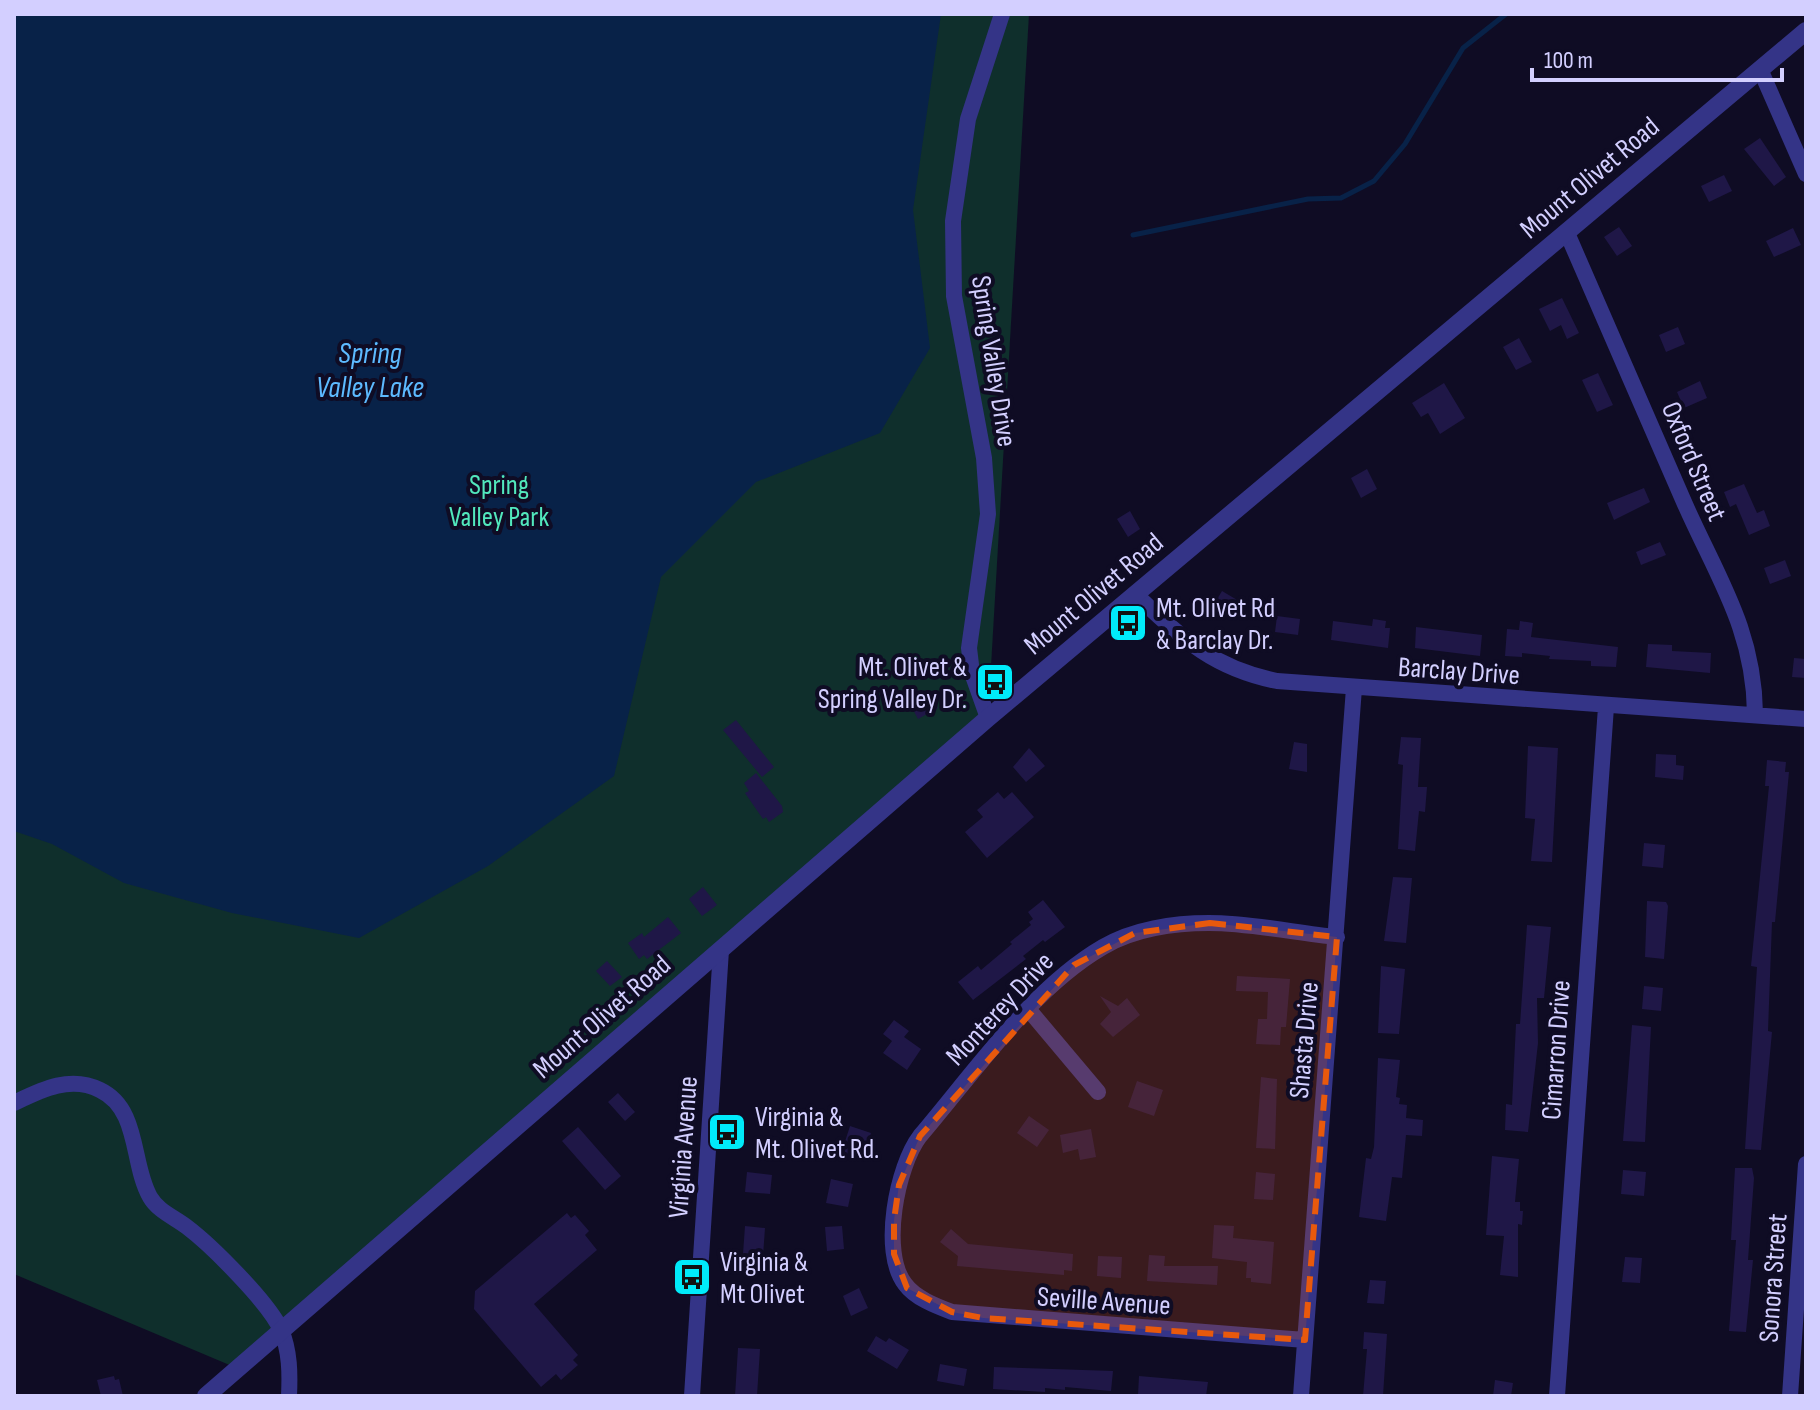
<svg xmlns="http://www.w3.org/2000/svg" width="1820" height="1410" viewBox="0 0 1820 1410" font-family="'Sofia Sans Condensed',sans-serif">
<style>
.green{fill:#0f2f2c}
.water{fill:#082248}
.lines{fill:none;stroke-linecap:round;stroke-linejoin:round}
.stream{stroke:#082248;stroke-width:5}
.building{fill:#1f1747}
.minor{stroke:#343487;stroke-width:16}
.tertiary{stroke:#343487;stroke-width:18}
.marked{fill:#e8590c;fill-opacity:0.2;stroke:#e8590c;stroke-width:6;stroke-dasharray:16 10;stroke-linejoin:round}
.labels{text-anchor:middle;stroke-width:8;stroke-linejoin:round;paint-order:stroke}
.street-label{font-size:28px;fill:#d3cfff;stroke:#0f0c24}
.park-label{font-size:28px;fill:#52e8bd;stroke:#0f0c24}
.poi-label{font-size:28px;fill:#d3cfff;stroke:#0f0c24;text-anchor:start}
.water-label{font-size:30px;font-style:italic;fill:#5dbaff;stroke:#0f0c24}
</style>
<rect width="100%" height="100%" fill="#0f0c24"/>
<path class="green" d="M14,14H1029L988,718L239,1369L14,1274Z"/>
<path class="water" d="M14,14H941L913,210L930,348L880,433L756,482L661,577L614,776L488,866L359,938L232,913L124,883L52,844L14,831Z"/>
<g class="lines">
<path class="stream" d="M1133,235L1308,199L1341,198L1374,181L1405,144L1463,48L1506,14"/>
</g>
<path class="building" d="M1760,138L1786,177L1774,186L1744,149Z
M1724,175L1732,191L1709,202L1701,186Z
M1619,227L1632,246L1617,256L1604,237Z
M1793,228L1801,245L1774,257L1766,241Z
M1562,298L1579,333L1567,339L1561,325L1550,331L1539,309Z
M1678,327L1685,344L1666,352L1659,335Z
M1519,338L1532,362L1516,370L1503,347Z
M1598,373L1613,405L1597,412L1582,380Z
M1700,381L1707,398L1684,408L1677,392Z
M1444,383L1465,418L1440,434L1428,413L1421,417L1412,403Z
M1367,469L1377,489L1361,498L1351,478Z
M1744,484L1757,513L1764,510L1770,526L1749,535L1736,504L1730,507L1724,492Z
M1644,488L1650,502L1614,520L1607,503Z
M1130,511L1140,529L1128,537L1117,519Z
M1660,542L1666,555L1641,565L1636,552Z
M1785,560L1791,576L1770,584L1764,568Z
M1222,591L1244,604L1236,619L1213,606Z
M1277,616L1300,619L1298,635L1275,632Z
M1373,619L1386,621L1385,628H1390L1388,648L1331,640L1333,621L1372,626Z
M1520,621L1533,623L1531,637L1618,647L1616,667L1591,666V661L1549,659L1550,656L1522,653V657L1505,656L1507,629L1519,630Z
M1416,627L1482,635L1480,656L1415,648Z
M1648,644L1672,645V651L1711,653L1710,673L1646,667Z
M1794,658L1806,659V678L1792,677Z
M930,694L938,708L918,719L910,704Z
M736,720L774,767L762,777L723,730Z
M1401,737L1421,738L1418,787H1427L1425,812L1419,811L1415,851L1398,849L1403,765L1398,764Z
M1294,742L1307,744V772L1289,769Z
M1528,746L1558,748L1552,862L1531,861L1535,819L1525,818Z
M1029,748L1045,766L1026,782L1013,767Z
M1656,754L1676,755V765L1684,766L1683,780L1655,777Z
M1767,760L1786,762L1785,772H1789L1775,922H1772L1768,1031L1772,1032L1761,1150L1745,1149L1757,967L1751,966L1769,786H1765Z
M756,773L782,806L783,812L769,822L766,817L763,819L745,793L749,791L744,783Z
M998,792L1004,799L1012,792L1034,817L987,858L965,832L983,817L977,810Z
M1644,843L1665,845L1663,868L1642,866Z
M1393,877L1412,878L1406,943L1384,941Z
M703,887L717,905L702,916L689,899Z
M1043,900L1065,927L1045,942L1043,940L1023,956L1026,959L973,1000L958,982L978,966L981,970L1012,944L1010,942L1031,925L1029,922L1033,919L1028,912Z
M1647,901L1666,902L1668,906L1664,959L1645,957Z
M668,917L681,933L647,959L644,955L639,959L628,943L642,933L644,937Z
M1527,925L1551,927L1544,998H1537L1538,1043L1528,1132L1505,1130L1506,1104L1512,1105L1516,1024H1520Z
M607,961L622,977L610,986L596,971Z
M1381,966L1405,969L1399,1034L1378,1033Z
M1237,976L1290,979L1286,1027H1281L1280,1045L1256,1044L1258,1019H1267L1268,992L1236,991Z
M1644,986L1663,988L1661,1011L1642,1009Z
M1100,996L1118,1006L1127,998L1140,1015L1113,1037L1100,1024L1111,1012Z
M894,1020L909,1031L904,1037L921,1049L907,1070L883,1053L892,1041L883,1034Z
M1632,1025L1651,1027L1645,1142L1623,1141Z
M1378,1058L1400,1060L1396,1097L1400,1098L1399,1104L1407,1105L1406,1118L1423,1120L1422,1136L1406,1135L1402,1178L1392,1177L1386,1221L1359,1217L1366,1158L1371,1159L1374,1147Z
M1261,1077L1277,1079L1275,1149L1256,1148Z
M1137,1081L1163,1090L1154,1116L1128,1107Z
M618,1093L635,1112L625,1121L608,1102Z
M1029,1116L1049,1130L1037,1147L1017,1133Z
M850,1126L871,1133L862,1161L841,1154Z
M578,1127L621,1176L605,1190L562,1141Z
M1091,1129L1096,1157L1080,1160L1078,1149L1063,1153L1060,1135Z
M1492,1156L1519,1159L1515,1202H1520V1211H1523L1522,1225L1518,1224V1277L1500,1275L1504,1236L1486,1235Z
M1735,1168H1752L1754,1178L1748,1260H1753L1746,1332L1729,1331L1736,1240H1731Z
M1623,1170L1646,1172L1644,1196L1621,1194Z
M747,1172L772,1175L770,1194L745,1192Z
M1256,1172L1275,1174L1273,1200L1254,1199Z
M831,1179L853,1184L848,1207L826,1203Z
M567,1213L571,1218L575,1215L589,1231L585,1235L597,1250L534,1304L578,1355L573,1360L578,1365L561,1380L556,1374L541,1387L474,1309L475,1291Z
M1214,1225L1234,1226L1233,1238L1274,1242L1271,1284L1251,1282V1278H1246L1247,1262L1212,1258Z
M745,1226L765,1228L763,1256L743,1254Z
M842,1226L844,1249L827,1251L825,1227Z
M951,1229L968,1244L1073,1254L1072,1271L1064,1270V1275L957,1266L958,1256L940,1242Z
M1149,1255L1165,1256L1164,1266H1218L1217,1285L1147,1281Z
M1098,1256L1122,1257L1121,1278L1097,1276Z
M1625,1257L1642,1258L1640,1283L1622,1282Z
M1370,1280L1386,1281L1384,1304L1367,1303Z
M859,1288L868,1308L851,1316L843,1296Z
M1364,1332L1387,1334L1383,1396H1363L1367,1349H1363Z
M876,1336L886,1342L889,1338L909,1350L897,1369L867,1351Z
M738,1348L760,1349L757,1396H735Z
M940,1364L967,1369L964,1386L937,1381Z
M994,1367L1113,1371L1111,1391L1065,1387V1390L1045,1388V1392L993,1389Z
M114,1376L115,1380L119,1379L123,1396H101L97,1380Z
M1139,1376L1208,1382L1206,1396L1138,1395Z
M1495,1380L1513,1383L1511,1396H1493Z"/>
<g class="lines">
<path class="minor" d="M1760,69L1806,174
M1567,233C1606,323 1645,412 1684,502C1717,577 1754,629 1755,713
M1135,594C1182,638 1212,668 1277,681L1806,719
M988,718L972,673L969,648L988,514L984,458L954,296L953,221L968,119L1002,14
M1029,1010L1098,1092
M14,1103C41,1090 70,1075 100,1090C140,1109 131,1164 150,1197C158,1211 174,1217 187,1227C212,1246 269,1303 281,1330C290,1351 290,1374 289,1396
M1305,1340L952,1312C936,1306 915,1298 905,1284C880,1252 897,1166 920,1136C973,1074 1032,988 1103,947C1133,929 1174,923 1209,923C1251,923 1296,933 1337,937
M692,1396L721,950
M1301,1396L1354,688
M1557,1396L1606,707
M1790,1396L1806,1164"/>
<path class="tertiary" d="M206,1396L988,718L1806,31"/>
</g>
<path class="marked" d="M1210,923L1337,937L1305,1340L983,1318L952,1312L907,1288L894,1254V1220L899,1185L920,1136L1074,965L1135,933Z"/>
<defs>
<g id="bus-square" transform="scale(2)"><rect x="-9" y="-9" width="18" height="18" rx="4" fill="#00ebfa" stroke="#0f0c24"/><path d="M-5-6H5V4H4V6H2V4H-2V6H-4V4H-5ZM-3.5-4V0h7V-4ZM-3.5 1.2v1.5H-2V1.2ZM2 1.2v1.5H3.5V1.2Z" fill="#111"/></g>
</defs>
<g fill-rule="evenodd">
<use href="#bus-square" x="1128" y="623"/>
<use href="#bus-square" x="995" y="682"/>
<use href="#bus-square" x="727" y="1132"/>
<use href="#bus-square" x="692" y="1277"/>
</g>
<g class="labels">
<g class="street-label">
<text transform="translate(1589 177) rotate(-40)" y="10">Mount Olivet Road</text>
<text transform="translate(995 361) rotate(81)" y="10">Spring Valley Drive</text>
<text transform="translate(1695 461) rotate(67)" y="10">Oxford Street</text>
<text transform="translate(1093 593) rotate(-40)" y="10">Mount Olivet Road</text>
<text transform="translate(1459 670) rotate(4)" y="10">Barclay Drive</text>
<text transform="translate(999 1008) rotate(-47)" y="10">Monterey Drive</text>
<text transform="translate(601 1016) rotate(-41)" y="10">Mount Olivet Road</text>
<text transform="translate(1303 1040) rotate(-85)" y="10">Shasta Drive</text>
<text transform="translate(1555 1050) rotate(-86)" y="10">Cimarron Drive</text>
<text transform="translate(682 1147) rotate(-86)" y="10">Virginia Avenue</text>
<text transform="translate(1772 1278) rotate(-86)" y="10">Sonora Street</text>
<text transform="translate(1104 1300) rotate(4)" y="10">Seville Avenue</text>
</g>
<g class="park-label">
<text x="499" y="494">Spring<tspan x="499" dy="32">Valley Park</tspan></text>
</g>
<g class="poi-label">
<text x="1156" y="617">Mt. Olivet Rd<tspan x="1156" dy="32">&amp; Barclay Dr.</tspan></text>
<text x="967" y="676" text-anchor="end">Mt. Olivet &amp;<tspan x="967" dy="32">Spring Valley Dr.</tspan></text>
<text x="755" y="1126">Virginia &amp;<tspan x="755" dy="32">Mt. Olivet Rd.</tspan></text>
<text x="720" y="1271">Virginia &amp;<tspan x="720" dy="32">Mt Olivet</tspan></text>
</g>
<g class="water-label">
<text x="370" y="363">Spring<tspan x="370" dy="34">Valley Lake</tspan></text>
</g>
</g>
<rect width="1820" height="1410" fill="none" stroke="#d3cfff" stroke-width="32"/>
<path d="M1532 68v12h250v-12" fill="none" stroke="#d3cfff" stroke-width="4"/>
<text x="1544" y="68" font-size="24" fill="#d3cfff" stroke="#0f0c24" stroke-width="6" paint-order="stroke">100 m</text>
</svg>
